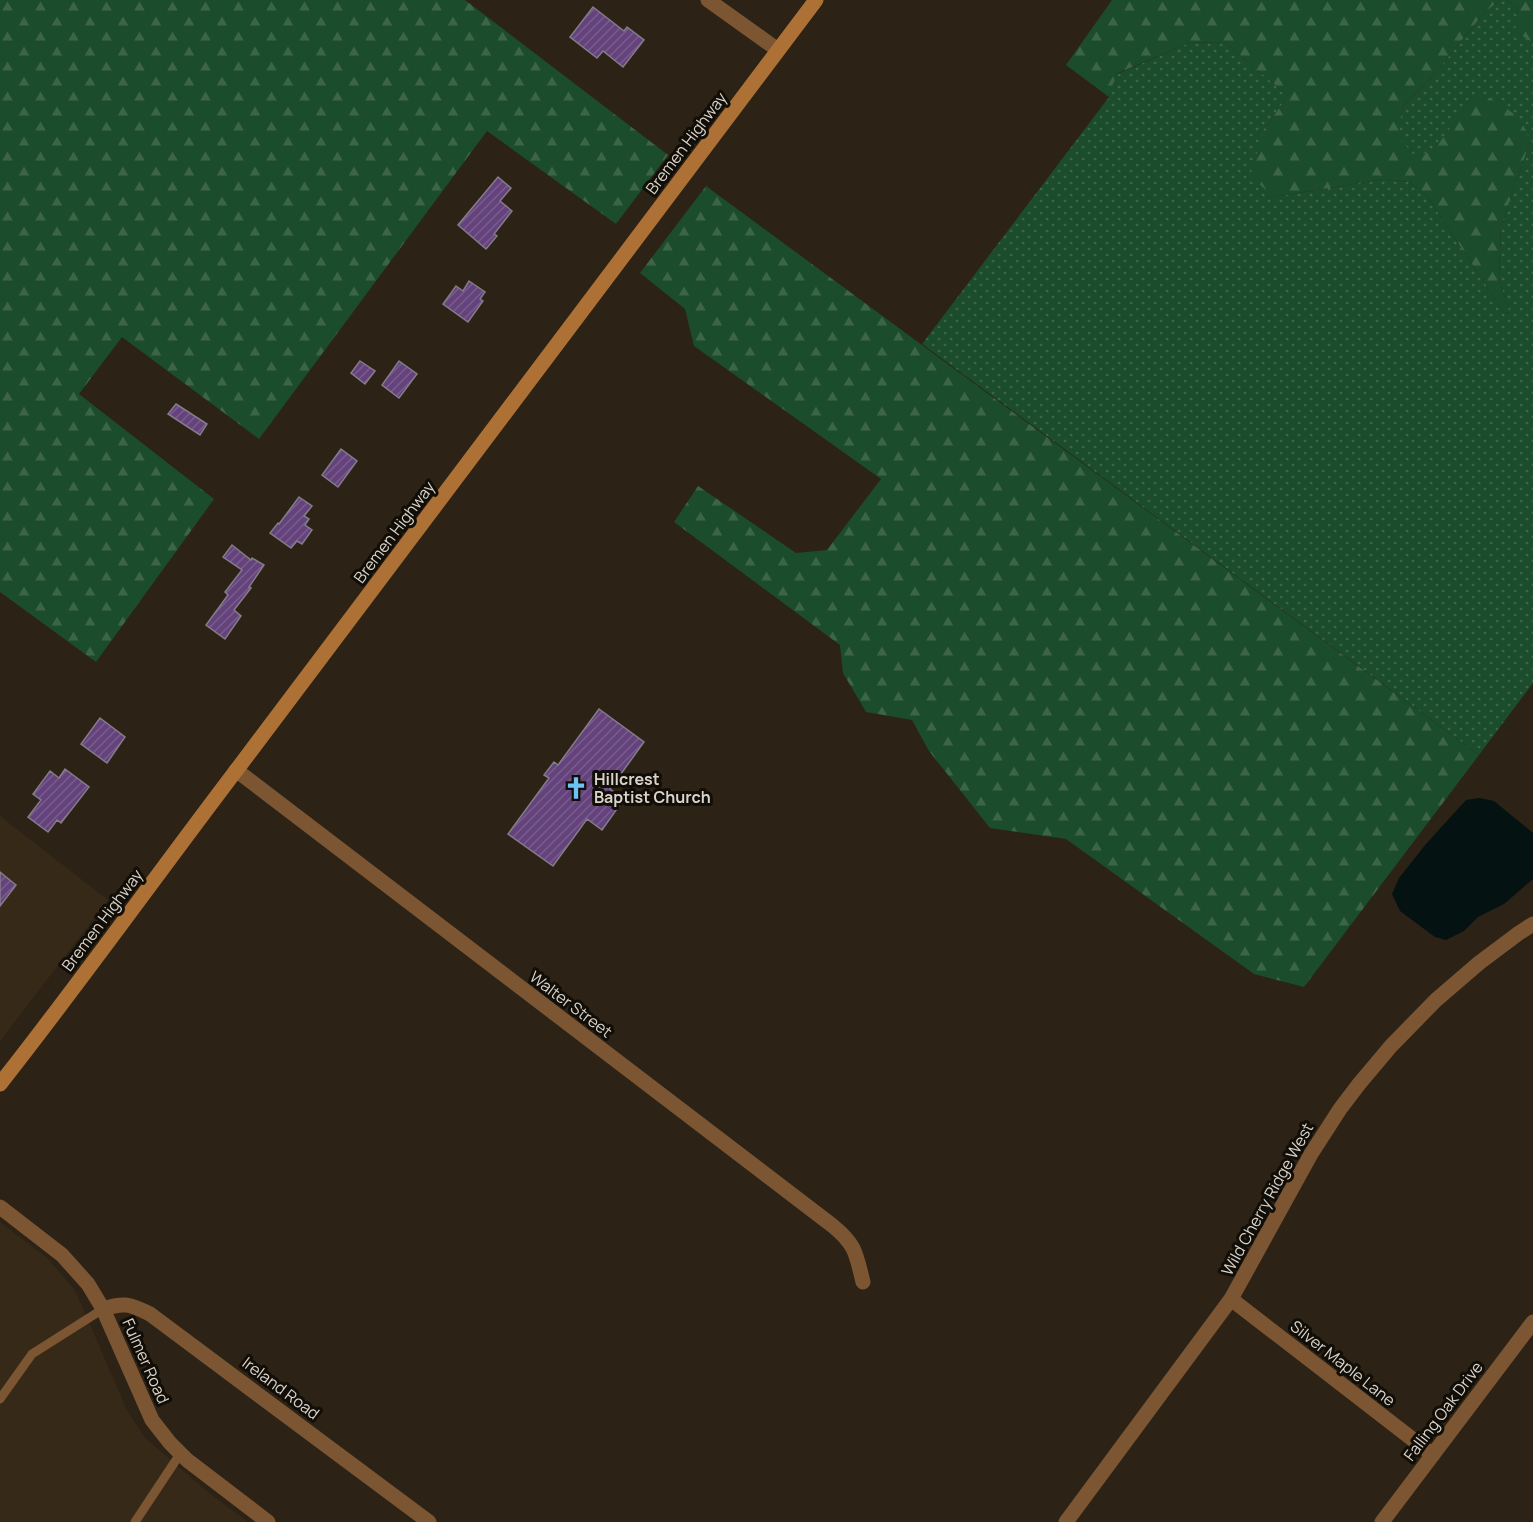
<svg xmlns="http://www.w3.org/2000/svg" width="1533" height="1522" viewBox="0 0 1533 1522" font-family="Manrope,sans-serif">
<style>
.built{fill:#372917}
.grass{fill:url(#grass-dots)}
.forest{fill:url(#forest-firs)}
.water{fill:#051212}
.building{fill:url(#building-hatch);stroke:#857c8c;stroke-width:1.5}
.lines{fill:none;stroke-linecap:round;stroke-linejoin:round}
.lane{stroke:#7c5633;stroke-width:9}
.street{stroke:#7c5633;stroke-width:15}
.secondary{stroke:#ae7135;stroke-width:15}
.labels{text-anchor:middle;stroke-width:6;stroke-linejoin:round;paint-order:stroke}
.street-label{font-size:16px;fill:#d9d3cb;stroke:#110d07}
.poi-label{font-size:16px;font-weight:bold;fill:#d9d3cb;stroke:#110d07;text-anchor:start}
</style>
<defs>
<pattern id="grass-dots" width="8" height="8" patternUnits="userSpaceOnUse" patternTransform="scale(1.5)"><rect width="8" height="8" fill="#1b4c2b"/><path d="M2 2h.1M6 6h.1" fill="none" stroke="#3c6548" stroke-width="1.8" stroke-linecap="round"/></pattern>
<pattern id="forest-firs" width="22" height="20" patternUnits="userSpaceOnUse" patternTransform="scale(1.5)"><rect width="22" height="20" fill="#1b4c2b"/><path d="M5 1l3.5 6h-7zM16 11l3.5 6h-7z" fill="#3c6548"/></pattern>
<pattern id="building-hatch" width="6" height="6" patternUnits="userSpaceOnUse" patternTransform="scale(1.5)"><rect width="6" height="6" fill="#64427b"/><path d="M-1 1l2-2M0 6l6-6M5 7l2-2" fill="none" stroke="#7a5c8c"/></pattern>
</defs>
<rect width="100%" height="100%" fill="#2c2216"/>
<path class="built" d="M0,816L108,900L0,1041Z
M0,1222L47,1258L75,1290L127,1410L145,1438L209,1493L248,1522H0Z"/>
<path class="grass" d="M1500,0H1507L1518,9L1516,31L1533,43V683L1479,755L922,344L1109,97L1115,75L1189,43L1225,42L1288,96L1264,129L1274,197L1384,179L1409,182L1427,196L1505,314L1509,312L1499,278L1501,226L1530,142L1471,98L1433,153L1413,155L1396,135L1403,106L1430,79L1484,13Z"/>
<path class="forest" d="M0,0H465L668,155L616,224L487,131L259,439L122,337L79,394L214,499L96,662L0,592Z
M1112,0H1500L1484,13L1430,79L1403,106L1397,135L1413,154L1433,152L1471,98L1479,92C1502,106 1523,113 1530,142L1501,226L1499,278L1509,312L1505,314L1427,196L1409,182L1384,179L1274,197L1250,176L1264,129L1288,96L1225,42L1189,43L1116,74L1109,97L1066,65Z
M1507,0H1533V43L1515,31L1518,9Z
M706,186L1479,755L1304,987L1254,974L1066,839L990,828L929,751L912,720L866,712L843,673L840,645L674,522L698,486L796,553L827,550L881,479L694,346L685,309L640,273Z"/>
<path class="water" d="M1480,798L1494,801L1533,833V879L1504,904L1478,917L1464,931L1446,940L1435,937L1400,911L1392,894L1399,878L1426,844L1466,800Z"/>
<path class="building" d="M593,7L624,31L627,27L644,40L623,67L603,51L597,58L570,37Z
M498,177L511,188L500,201L512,211L494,234L497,236L486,249L458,225Z
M469,281L485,292L480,299L483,301L468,322L443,304L456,286L463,291Z
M360,361L375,371L365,384L351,373Z
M399,361L417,374L399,398L382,385Z
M176,404L207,424L200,435L168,414Z
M341,449L357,461L338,487L322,475Z
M299,497L312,506L304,516L309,519L305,525L312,530L302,544L297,541L291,548L270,533L278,523L279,524Z
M232,545L251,560L252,558L264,565L249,587L251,588L234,610L241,616L225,639L206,625L228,595L225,592L242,570L223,557Z
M599,709L644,742L610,789L624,799L602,830L587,819L553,866L508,834L549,778L544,775L554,762L558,765Z
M100,718L125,737L107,763L81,744Z
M65,769L89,787L61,823L57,820L48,832L28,817L41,800L33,794L50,771L59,778Z
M0,872L16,885L0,906Z"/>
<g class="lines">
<path class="lane" d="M0,1399L32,1354L103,1309
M135,1522L180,1454"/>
<path class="street" d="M708,0L778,50
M236,770L833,1226C856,1245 856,1254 863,1282
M0,1207L62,1255L88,1284L103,1309L152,1420L170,1443L187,1460L268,1522
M1231,1299L1433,1455
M103,1309C124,1302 130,1304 150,1314L429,1522
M1066,1522L1231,1299L1311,1154L1340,1109L1359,1084L1391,1046L1436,1000L1479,963L1519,933L1533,924
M1382,1522L1533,1322"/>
<path class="secondary" d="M0,1084C82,980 158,873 238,768C431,512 623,256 816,0"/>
</g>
<defs>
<g id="church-bare" transform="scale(1.8)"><path d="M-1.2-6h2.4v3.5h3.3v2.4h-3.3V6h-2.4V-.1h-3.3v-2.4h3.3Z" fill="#6ec2f3" stroke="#110d07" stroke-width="2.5" paint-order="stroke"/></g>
</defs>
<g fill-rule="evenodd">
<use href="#church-bare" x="576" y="788"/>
</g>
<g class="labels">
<g class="street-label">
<text transform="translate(686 143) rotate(-53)" y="6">Bremen Highway</text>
<text transform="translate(394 532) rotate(-53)" y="6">Bremen Highway</text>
<text transform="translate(102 920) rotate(-53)" y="6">Bremen Highway</text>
<text transform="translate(571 1004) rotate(37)" y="6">Walter Street</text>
<text transform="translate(1267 1199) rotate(-61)" y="6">Wild Cherry Ridge West</text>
<text transform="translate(146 1361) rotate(66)" y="6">Fulmer Road</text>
<text transform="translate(1343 1363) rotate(38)" y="6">Silver Maple Lane</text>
<text transform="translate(281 1388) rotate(37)" y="6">Ireland Road</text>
<text transform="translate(1443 1411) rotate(-53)" y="6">Falling Oak Drive</text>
</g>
<g class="poi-label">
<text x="594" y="785">Hillcrest<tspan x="594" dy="18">Baptist Church</tspan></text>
</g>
</g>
</svg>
